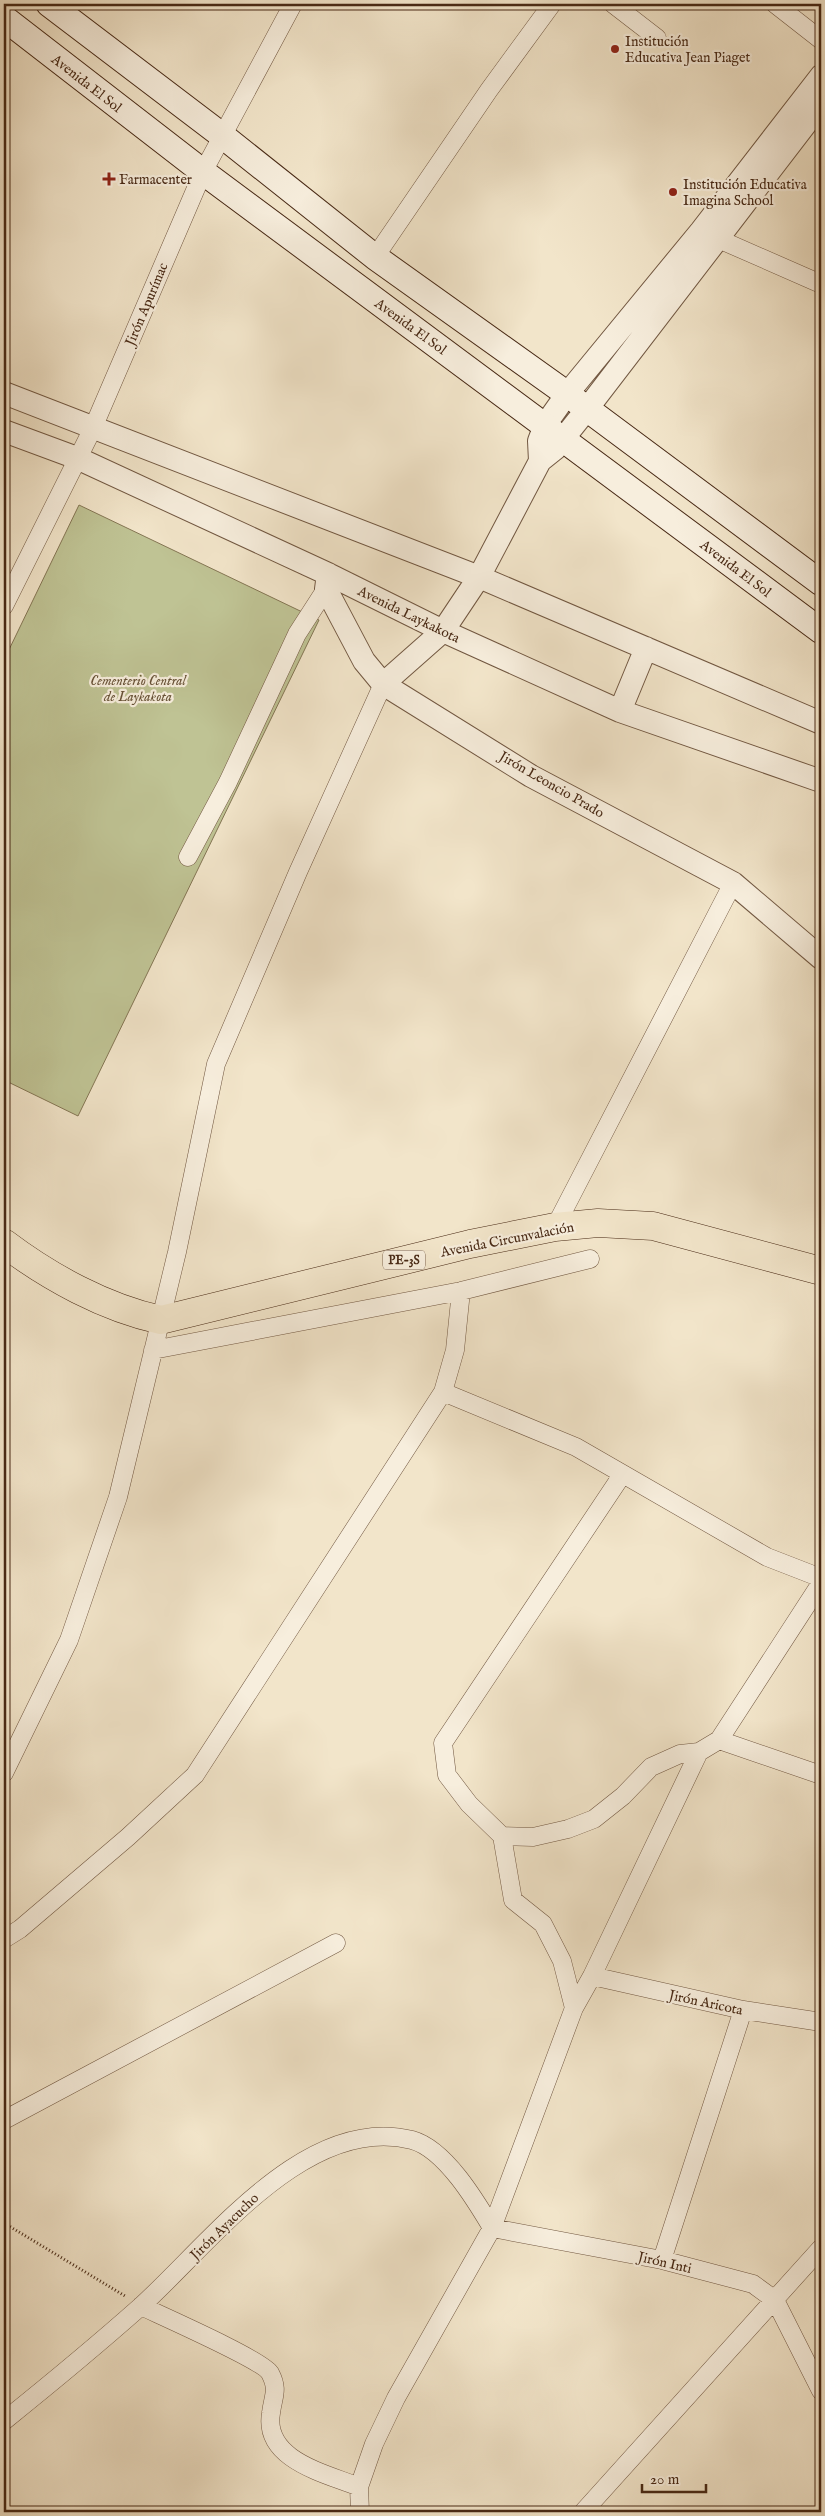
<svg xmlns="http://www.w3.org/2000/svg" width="825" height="2516" viewBox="0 0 825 2516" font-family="'IM FELL English',serif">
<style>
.green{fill:#bfc394;stroke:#847654}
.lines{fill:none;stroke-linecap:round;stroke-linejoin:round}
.minor-casing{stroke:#725842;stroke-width:19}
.tertiary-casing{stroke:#725842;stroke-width:24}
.secondary-casing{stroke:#482915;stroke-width:27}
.trunk-casing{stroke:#482915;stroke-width:29}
.path{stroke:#482915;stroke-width:3;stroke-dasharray:1 2.5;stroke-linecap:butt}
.minor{stroke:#f7eedd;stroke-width:18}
.tertiary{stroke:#f7eedd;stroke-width:22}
.secondary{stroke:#f7eedd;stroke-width:25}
.trunk{stroke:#f2e5ca;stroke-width:28}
.poi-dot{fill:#8f2418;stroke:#f7eedd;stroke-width:2}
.labels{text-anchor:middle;stroke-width:4.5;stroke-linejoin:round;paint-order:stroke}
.shield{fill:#f7eedd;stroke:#7c6451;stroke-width:1}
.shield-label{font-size:12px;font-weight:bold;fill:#482915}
.poi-label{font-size:14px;fill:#482915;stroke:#f7eedd;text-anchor:start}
.street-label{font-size:14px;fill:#482915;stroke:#f7eedd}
.park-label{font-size:14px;font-style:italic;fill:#665035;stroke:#f7eedd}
</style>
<rect width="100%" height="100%" fill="#f2e5ca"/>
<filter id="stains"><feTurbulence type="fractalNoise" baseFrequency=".004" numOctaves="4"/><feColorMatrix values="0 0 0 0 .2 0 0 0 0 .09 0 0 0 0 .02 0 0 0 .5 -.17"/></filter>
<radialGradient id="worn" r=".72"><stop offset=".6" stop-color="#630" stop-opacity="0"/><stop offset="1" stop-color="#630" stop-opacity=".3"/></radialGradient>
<path class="green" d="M79,505L319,620L78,1116L4,1080V660Z"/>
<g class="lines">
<g class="minor-casing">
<path id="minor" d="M613,4L657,38
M775,4L821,40
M707,234L821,284
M375,257L489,90L552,4
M4,606L93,428L203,172L293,4
M188,857L228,782L297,634L326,589
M555,1227L733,883
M153,1350L461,1291L590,1259
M443,1392L576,1447L767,1557L821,1578
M719,1740L821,1775
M4,1773L69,1640L118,1497L177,1252L216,1064L298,872L383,684
M502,1836L533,1837L568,1829L594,1819L623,1796L651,1767L680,1754L699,1752
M4,1939L20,1929L128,1837L195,1775L443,1392L455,1350L461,1291
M592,1976L743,2010L821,2022
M574,2008L562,1961L543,1924L513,1900L502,1836L469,1804L447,1775L443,1743L622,1475
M4,2120L336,1943
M662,2260L743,2010
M141,2306C162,2316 262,2360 270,2373C279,2390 273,2396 271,2413C263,2460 325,2473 359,2487
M4,2421C50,2384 96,2346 140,2307C210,2244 306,2113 412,2140C445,2149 476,2201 492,2228L662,2260L753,2284L775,2300L821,2391
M360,2512L359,2487L374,2444L396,2398L492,2228L574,2008L592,1976L699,1752L719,1740L821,1583
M583,2512L821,2248"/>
</g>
<g class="tertiary-casing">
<path id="tertiary" d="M821,76L701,231L567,394L545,425L539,441L540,461L555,449L587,409L821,104
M4,393L479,577L821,723
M4,431L77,458L328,574L443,631L620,711L821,781
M328,574L326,589L364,661L383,684L531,776L733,883L821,958
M383,684L443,631L479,577L540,461
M620,711L646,648"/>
</g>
<g class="secondary-casing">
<path id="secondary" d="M49,4L224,137L375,257L567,394L821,583
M4,18L203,172L821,631"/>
</g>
<g class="trunk-casing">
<path id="trunk" d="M4,1243C49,1277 105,1308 161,1320L470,1244L555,1227L598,1223L653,1226L821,1271"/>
</g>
<path class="path" d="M4,2223L125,2296"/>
<use href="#minor" class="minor"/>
<use href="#tertiary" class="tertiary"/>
<use href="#secondary" class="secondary"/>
<use href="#trunk" class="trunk"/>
</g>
<g class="poi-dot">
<circle cx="615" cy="49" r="5"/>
<path d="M106.5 171.5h5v5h5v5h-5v5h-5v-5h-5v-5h5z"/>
<circle cx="673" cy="192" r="5"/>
</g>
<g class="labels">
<rect class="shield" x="383" y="1250.5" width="42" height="19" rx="4"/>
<g class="shield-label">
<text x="404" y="1264">PE-3S</text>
</g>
<g class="poi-label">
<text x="625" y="46">Institución<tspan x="625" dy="16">Educativa Jean Piaget</tspan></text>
<text x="119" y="184">Farmacenter</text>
<text x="683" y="189">Institución Educativa<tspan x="683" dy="16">Imagina School</tspan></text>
</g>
<g class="street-label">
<text transform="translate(87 83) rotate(38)" y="5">Avenida El Sol</text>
<text transform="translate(146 304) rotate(-67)" y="5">Jirón Apurímac</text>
<text transform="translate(411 326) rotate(36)" y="5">Avenida El Sol</text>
<text transform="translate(736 568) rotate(37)" y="5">Avenida El Sol</text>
<text transform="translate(409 614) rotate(26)" y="5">Avenida Laykakota</text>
<text transform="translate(552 784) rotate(30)" y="5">Jirón Leoncio Prado</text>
<text transform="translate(507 1239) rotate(-11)" y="5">Avenida Circunvalación</text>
<text transform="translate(706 2002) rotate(12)" y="5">Jirón Aricota</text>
<text transform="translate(224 2226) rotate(-44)" y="5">Jirón Ayacucho</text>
<text transform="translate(665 2262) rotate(13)" y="5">Jirón Inti</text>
</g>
<g class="park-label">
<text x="138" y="685">Cementerio Central<tspan x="138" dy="16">de Laykakota</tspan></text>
</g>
</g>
<rect width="825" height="2516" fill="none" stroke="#f2e5ca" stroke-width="20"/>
<rect x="5" y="5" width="815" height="2506" fill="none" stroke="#482915" stroke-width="2.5"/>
<rect x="10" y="10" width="805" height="2496" fill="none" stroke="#482915"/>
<path d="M642 2484v8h64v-8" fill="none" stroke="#482915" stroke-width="2.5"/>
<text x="650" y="2484" font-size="15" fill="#482915" stroke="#f7eedd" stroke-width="4" paint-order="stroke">20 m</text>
<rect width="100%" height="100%" filter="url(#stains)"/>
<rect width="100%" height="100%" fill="url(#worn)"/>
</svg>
